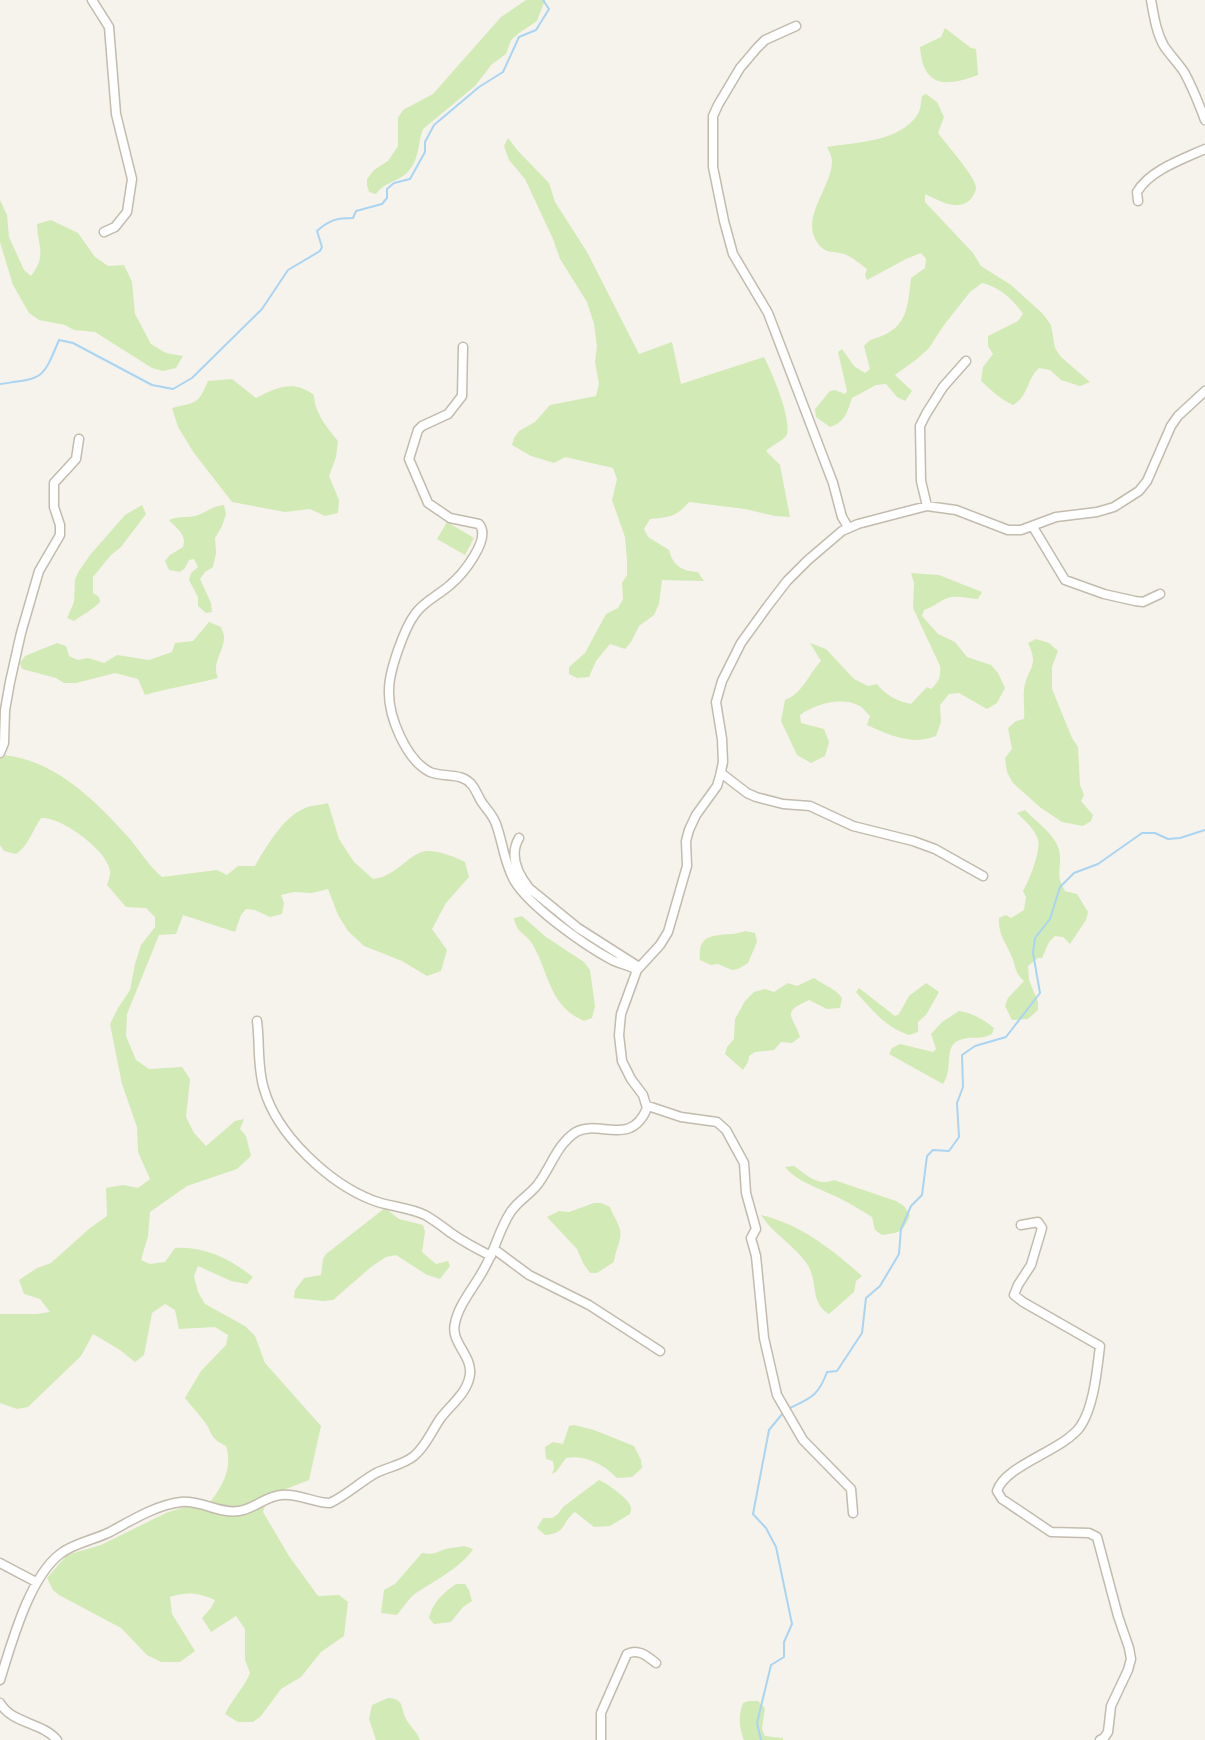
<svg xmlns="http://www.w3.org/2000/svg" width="1205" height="1740" viewBox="0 0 1205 1740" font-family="Inter,sans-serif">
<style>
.green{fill:#d2eab5}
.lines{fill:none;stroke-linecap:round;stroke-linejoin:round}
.stream{stroke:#a9d4f2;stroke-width:2}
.minor-casing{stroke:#c2bbae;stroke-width:11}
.minor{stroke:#fff;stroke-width:8}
</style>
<rect width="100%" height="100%" fill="#f6f3ec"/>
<path class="green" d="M526,0H545L537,21L519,33L511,40L506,54L492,64L475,86L423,129C417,145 420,164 403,176C393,183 384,183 376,194L369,192L367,185V179L374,170L388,161L398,146V118L403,110L433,94L501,17Z
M945,28L971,48L976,49L978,75C946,87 923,88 920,47L941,37Z
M926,94L937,102L944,117L938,133C946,144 975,176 976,187C976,192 973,196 970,200C957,212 938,200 925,194V202L973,253L981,266L1011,285L1043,314L1051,325L1055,348L1061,357L1090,382L1080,386L1061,380L1050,370L1039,368C1026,380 1029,396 1013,405C1000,399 991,390 981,381L983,367L993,354L988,346V336L1018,321L1023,314C1014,300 998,286 982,283L970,292L944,325L929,348L917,359L895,375L912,391L905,401L897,397L886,384L876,385L852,398C847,413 845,422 830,427L816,417L815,409L830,391L835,390L845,394L847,391L838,352L842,349L854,366L865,373L870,369L864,346C870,338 876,339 884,335C909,324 908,301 911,278L925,268L926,259L921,253L906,259L867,280L865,275L867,269C860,264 851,256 844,254C836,251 829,254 822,248C795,222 832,189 832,161C832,157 829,151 827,147C857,142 900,142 918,114C921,109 921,101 922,96Z
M508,138L518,151L549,183L555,202L587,252L639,354L672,342L681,384L764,357C772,373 791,416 787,434C786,439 771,446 766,451L780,465L790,517L775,516L745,509L689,502C676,517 670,517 650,519L644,529L648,537L669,550C673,566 682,571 698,572L704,581L662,580L659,604L654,615L639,626L631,642L625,649L610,644L596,661L589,677L577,678L569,674V667L585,653L606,614L618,608L623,599L622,583L627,575V561L625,537L612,500L617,479L613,468L565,457L554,463L531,456L512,445L514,438L519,431L535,422L550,405L596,396L599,384L595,362L597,346L594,324L587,302L560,259L553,239L525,179L509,160L504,146Z
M0,200L7,215L9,237L24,270L31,276C47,255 38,248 37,224L51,220L78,233L95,257L108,266L124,265L132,282L135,314L151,344L166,353L183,356L176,368L163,371L152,368L95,332L74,330L65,325L39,320L29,313L13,285L0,242Z
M232,379L256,398C276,388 293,379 314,395C314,412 328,429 338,441L336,457L329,476L339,500L338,513L325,516L310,509L285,512L232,502L194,453L178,427L172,408C196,402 198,405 208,381Z
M142,505L146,514L121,547L111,555L93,577V593L99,597L100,602C94,609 82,615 74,621L67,618L74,602L75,579L79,571L90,555L125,515Z
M224,505L226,514L222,526L215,538L216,553L213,567L205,572L200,579L211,603L212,612L206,613L198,606V597L189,580L191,573L198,567L194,559L189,560L185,568L180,572L169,570L165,561L170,555L183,547C187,534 177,529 169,520C178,516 186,518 195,516C206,513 212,506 224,505Z
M447,522L474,538L465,555L437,539Z
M911,573L939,575L982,592L978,599C969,599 961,596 952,597C942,598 935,607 924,610L922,616L938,634L955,642L967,657L991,665L998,673L1005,688L997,703L987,709L959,693L949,694L940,705L941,722L936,736C911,746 890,735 867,725L870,716C867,713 863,708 860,706C842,696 815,704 800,715L801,723L824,729L829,742L825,756L811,763L797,755L781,721L785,700C803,693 808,675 821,661L810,643L826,649L854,679L868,686L877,684C885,695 897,701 911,704L927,687L931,689C939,681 941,677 940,666L913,608L914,583Z
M209,622L221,627C222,630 224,634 224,637C224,653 211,662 218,678C194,684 169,688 145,695L138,679L115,673L76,683H64L56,678L22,669L20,663L25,656L57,643L66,646L69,656L78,660L88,658L104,663L117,655L149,660L172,652L175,643L193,641Z
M1036,639L1049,643L1058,651L1052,667V689L1072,738L1078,747L1080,785L1084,795L1081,801L1093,815L1091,821L1083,826L1062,822L1041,808L1013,783L1007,772L1005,758L1012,749L1008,728L1016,721L1024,719C1025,710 1023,699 1024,690C1027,667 1040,668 1028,643Z
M3,755C55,760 95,800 129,838C140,851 149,866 162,877L217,870L227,875L238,866H255C266,847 283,817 305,808C312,805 321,805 328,803L339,839L354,862L373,879C397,877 410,851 428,851C440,851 455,857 465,862L469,877L446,903L432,929L447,950L441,971L427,976L402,961L364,946L348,931L338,915L328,889L312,893L294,892L281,895L284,903L282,914L270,917L255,910L246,909L241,915L235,932L183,915L176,934L159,935L127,1014L126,1036L136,1060L149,1069L182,1067L190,1079L186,1117L194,1133L206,1146L235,1121L244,1119L240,1129L246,1136L251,1156L237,1169L187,1186L150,1212L148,1236L141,1260L150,1264L165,1262L175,1248C205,1246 230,1259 253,1277L247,1284L231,1281L198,1266L194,1276L198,1292L205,1304L245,1326L255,1336L265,1363L321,1426L309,1480L268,1496L263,1512L289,1556L318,1596L339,1595L348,1602L344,1636L321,1652L301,1677L281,1689L261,1716L253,1722H238L225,1714C232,1699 244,1688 250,1673L245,1660V1629L236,1616L211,1632L202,1618L211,1608L215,1600C199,1593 188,1591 170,1597L172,1614L195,1651L180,1662H161L147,1655L121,1628L59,1595L53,1590L47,1578L67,1555L101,1545L166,1513L187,1506L204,1510C219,1491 234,1471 226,1446C209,1438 213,1433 204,1421C198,1413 191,1406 185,1398L201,1371L226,1345L228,1335L215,1327L179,1329L175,1310L165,1304L152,1313L144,1355L135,1362L120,1350L93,1334L81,1356L28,1407L17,1409L0,1403V1314H37L50,1312L40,1299L24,1294L19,1280L37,1268L51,1263L90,1228L107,1216L106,1188L123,1185L138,1188L150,1179L138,1152L137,1127L122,1084L110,1024L118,1008L130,990L135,964L141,945L155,927V917L146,908L126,907L107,885C108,881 111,875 110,871C108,851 61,816 41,818C32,831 29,845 16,854L4,851L0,845V756Z
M1025,810C1036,822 1055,834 1059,850C1063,867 1054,874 1065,891L1077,894L1088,912L1086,920L1070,944L1063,937L1055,936L1049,942L1042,958H1038L1028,966L1029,980L1038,1002V1010L1028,1019L1012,1020L1005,1006L1008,998L1024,981C1014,973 1016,965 1011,955C1005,941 998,934 999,918L1006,915L1011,918L1024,910L1026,897L1023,891C1029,881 1041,851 1038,840C1035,829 1025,821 1017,813Z
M522,916L546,937L584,962L590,970L595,1006L592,1018L584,1021C549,1006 549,973 533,945C525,932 517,934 514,918Z
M745,931L755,933L757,942L748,963L738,969L732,970L718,964L711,965L700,960C696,926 727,939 745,931Z
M814,978C825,986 835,988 842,998L840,1008L827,1009L809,1000C780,1013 793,1015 800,1037L792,1043L781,1042L774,1050L755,1052L749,1056L748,1062L743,1070L725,1054L727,1047L734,1039L735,1019L745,1001L754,992L765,989L774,992L788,983L797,986Z
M926,983L939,992L926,1015L918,1022V1032L909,1035C885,1027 872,1010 856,992L859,988L895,1016L899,1014L909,996Z
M959,1011C972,1013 983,1019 994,1028L992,1034C980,1040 974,1036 963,1039C941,1044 955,1067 943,1084L889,1054L892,1048L900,1044L933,1052L936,1049L931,1034L942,1022Z
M794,1166C807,1175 818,1187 834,1180L896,1201L904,1206L910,1215C902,1233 902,1232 882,1235L875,1230L872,1217C862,1211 853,1205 843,1200C827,1191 796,1182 785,1167Z
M594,1203H601L610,1207C613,1217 623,1227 620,1239C618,1247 615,1253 614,1262L597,1273H590L583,1263L577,1249L547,1217L559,1211L569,1212Z
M385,1208L399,1219L423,1225L425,1232L422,1252L436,1264L448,1261L450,1266L440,1279L427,1275L396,1255L386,1257L371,1267L333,1300L323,1301L294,1298L295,1290L304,1278L321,1275L323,1259L326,1254Z
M761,1215C800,1224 833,1250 862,1276L856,1281L854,1292L829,1314C809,1302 819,1282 807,1264C794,1245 773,1234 761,1215Z
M574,1425L594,1430L634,1446L641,1460L642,1468L632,1477L617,1478C604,1465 586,1454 566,1458L556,1472L552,1474L554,1469L553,1461L546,1459L545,1447L553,1442L563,1444L569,1426Z
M599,1480C607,1483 627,1498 630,1505C632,1508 631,1511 630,1514L610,1526L594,1527L575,1512C561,1523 566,1534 545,1535L537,1528L543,1518H552L558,1514L563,1507Z
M464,1546L473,1549C463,1566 433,1582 416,1593C409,1598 403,1608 397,1615L381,1613L384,1590L395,1584L422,1553C432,1555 435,1553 443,1550C449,1547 458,1548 464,1546Z
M456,1584H465L469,1590L472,1601L463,1607L451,1622L434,1624L429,1618C433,1602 443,1593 456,1584Z
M388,1698C393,1698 398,1699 401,1704C403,1709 403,1714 406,1719C410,1727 417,1731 420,1740H376L369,1719L372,1705Z
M749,1701H758L765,1708L762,1729L765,1736L783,1738V1740H744C739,1727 738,1717 743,1703Z"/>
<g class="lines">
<path class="stream" d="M0,384C43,378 42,381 59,340L73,343L152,385L173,389L192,378L262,309L288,270L320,251L322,247L317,231C329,220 337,218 353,218L356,211L382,204L387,198V189L394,183L410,179L425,152V142L434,125L479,87L503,72L519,37L536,30L549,9L543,0
M788,1409C810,1398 818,1397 827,1372L837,1371L862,1333L866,1298L880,1286L899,1254L901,1229L911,1206L922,1195L927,1156L933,1150L949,1151L959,1137L957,1103L963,1087L962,1055L975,1046L1006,1037L1040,993L1033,953L1035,938L1050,919L1060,887L1074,873L1098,864L1142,833H1155L1168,839L1180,838L1205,830
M761,1740L757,1723L771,1665L784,1657V1642L792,1624L776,1547L766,1528L753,1514L769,1430L783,1413"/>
<g class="minor-casing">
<path id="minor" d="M92,0L109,27L116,114L132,179L127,212L115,227L104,232
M1151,0C1154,16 1156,32 1164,46C1170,55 1178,63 1184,72C1193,88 1199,104 1205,120
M796,26L765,40L757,48L740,68L718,105L713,116V167L724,221L733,254L768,313L833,483L842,517L848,527
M1138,201L1137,192C1150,170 1183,159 1205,149
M463,347L462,396L448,414L422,426L418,430L409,459L428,503L450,518L479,524C492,539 462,575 450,585C439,595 424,601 415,614C404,629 389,671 389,690C388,716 406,760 430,772C445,778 462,772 472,785C476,790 478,796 481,801C486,809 493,815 496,824C503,843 504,862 514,880C529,906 584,945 612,960C620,964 629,965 637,970
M927,506L921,481L920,426L926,414L943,387L966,361
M1033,527L1065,580L1104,594L1135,601L1143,602L1160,594
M0,753L4,743L5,710L10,682L21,633L39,571L60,535V525L54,507V483L76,459L79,439
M721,773L747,793L756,797L783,804L810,806L853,826L913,841L935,849L983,876
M519,838C509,855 518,874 529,888L578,928L636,965
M257,1021C260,1043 257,1067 264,1089C277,1135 329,1183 372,1200C390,1207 408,1207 425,1215C434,1220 443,1227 451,1233C464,1242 477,1249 491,1256
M648,1106L681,1117L717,1122L726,1130L744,1163L746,1193L756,1229L751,1238L756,1256L764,1338L777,1395L803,1440L851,1489L853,1513
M1021,1225L1038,1222L1042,1228L1031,1265L1018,1285L1014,1295L1023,1302L1100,1346C1097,1370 1094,1407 1080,1427C1062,1451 1005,1465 997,1491L1002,1499L1051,1532L1089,1533L1097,1537L1118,1616L1129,1648L1131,1659L1128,1670L1111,1706L1108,1732L1104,1738L1100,1740
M494,1249L529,1275L589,1305L660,1351
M0,1563L36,1582
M0,1680C12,1642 29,1578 60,1554C74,1543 94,1540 110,1532C132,1520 156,1505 181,1502C201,1500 219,1514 239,1511C254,1509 266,1496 281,1495C298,1493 314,1503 330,1503C347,1495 360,1482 376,1473C388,1467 403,1465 414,1456C426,1446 431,1432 440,1419C450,1405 468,1393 470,1374C472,1355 450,1342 455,1323C459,1303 476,1285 485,1267C495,1250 499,1230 510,1213C517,1201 530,1195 538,1184C551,1167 557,1144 576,1132C598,1119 631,1148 647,1108L643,1095L631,1079L622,1061L619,1035L621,1014L637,970L660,945L668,932L687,866L686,841L689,830L696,815L717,786L720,776L723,762L722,739L716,702L722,681L741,643L767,607L787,581L808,560L842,531L858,524L927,506L956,510L1008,530H1021L1056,517L1097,512L1114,507L1139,491L1147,481L1171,426L1178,416L1205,391
M0,1703C12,1724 42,1722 57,1740
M601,1740V1713L627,1654C638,1648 647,1656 656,1663"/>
</g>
<use href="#minor" class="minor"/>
</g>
</svg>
